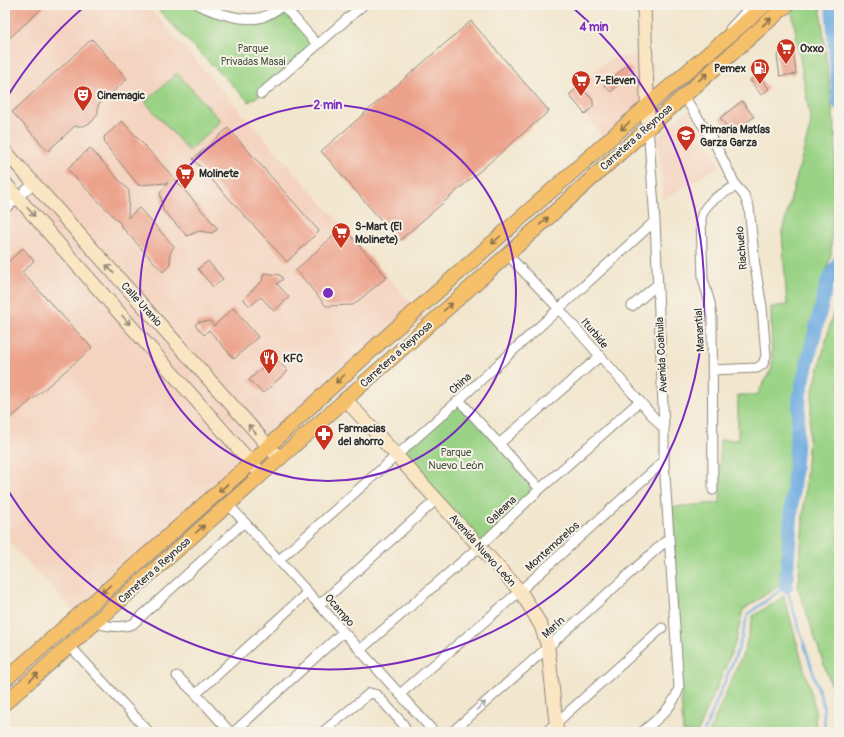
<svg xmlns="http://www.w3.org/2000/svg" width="844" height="737" viewBox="0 0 844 737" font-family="Pangolin,sans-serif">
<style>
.built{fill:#f4d3c0}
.green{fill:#9ad385;stroke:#627f58}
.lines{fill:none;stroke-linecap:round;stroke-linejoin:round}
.stream{stroke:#6eace1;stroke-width:2.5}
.river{stroke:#6eace1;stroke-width:14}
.building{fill:#eca18a}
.street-casing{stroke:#8e887c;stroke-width:11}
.secondary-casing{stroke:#8e887c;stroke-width:15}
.primary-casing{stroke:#8e887c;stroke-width:16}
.street{stroke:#fff;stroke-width:9}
.secondary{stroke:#fbe6c4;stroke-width:13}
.primary{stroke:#f6c06b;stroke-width:14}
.oneway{stroke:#866e48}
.oneway2{stroke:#938878}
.oneway3{stroke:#a0a0a0}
.ring{fill:none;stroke:#7b2cbf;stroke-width:2}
.labels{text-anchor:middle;stroke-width:4;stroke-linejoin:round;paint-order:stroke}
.park-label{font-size:11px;fill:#475542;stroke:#f7f3e8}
.poi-label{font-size:11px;font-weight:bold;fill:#2b2b2b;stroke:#f7f3e8;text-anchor:start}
.street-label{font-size:11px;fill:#2b2b2b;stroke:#f7f3e8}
.centre{fill:#7b2cbf;stroke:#f7f3e8;stroke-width:2}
.ring-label{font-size:12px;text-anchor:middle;font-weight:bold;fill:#7b2cbf;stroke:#f7f3e8;stroke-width:4;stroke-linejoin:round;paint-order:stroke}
</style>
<rect width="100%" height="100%" fill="#f7f3e8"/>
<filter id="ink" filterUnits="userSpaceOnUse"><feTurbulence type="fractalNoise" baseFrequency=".025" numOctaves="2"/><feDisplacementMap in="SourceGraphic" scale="8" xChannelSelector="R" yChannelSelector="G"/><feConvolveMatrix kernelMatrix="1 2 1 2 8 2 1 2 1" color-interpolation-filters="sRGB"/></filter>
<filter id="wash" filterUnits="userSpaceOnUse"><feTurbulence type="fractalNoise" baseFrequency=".012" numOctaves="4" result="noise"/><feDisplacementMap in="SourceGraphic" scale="16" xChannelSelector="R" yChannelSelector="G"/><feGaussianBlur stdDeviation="0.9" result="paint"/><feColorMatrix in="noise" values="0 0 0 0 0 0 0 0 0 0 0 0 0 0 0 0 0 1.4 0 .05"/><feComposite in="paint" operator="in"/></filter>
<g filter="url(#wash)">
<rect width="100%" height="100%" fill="#f2e6ce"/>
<path class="built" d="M5,5H148L166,27L424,318L84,622L5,538V217L33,193L5,162Z
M640,56L644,103L605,139L569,95L610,58Z
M689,109L720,166L663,200L658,137Z"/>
<path class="green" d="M154,5H211L213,10L261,18L283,5L317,44L261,94L249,102L187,40Z
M800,5H820L836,141L831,254L796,385L781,584L743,610L735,644L698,732H683L672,507L720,503V440H738V395H757L772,368L771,307L787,305L782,232L811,123L792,11Z
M177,73L221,121L189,151L145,102Z
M839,290V732H835L832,688L798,588L812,394Z
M459,400L540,489L480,546L397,455Z
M784,596L815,708L816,732H709L745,649L753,616Z"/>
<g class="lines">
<path class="stream" d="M704,732L739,647L748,614L786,586L823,704L825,732"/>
<path class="river" d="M832,5L839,103
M786,586L800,393L827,283L839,262"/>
</g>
<g id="blocks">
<path class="building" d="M5,5H46L5,42Z
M471,21L549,111L399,241L321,151Z
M92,39L127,79L98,105V113L92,122L83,126H75L48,151L12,112Z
M793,49L796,74L780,76L777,56L781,51Z
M627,65L633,71L611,92L604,85Z
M758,74L769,89L761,95L750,80Z
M579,86L593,100V107L585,114L569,95Z
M742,101L754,117L732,133L720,118Z
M122,121L167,170L218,229L212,233L199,231L187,236L163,210L160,193L168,183L138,185L105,144L104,137Z
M228,128L319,231L287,262L193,159Z
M90,148L129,191L128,218L139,208L174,246L170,254V265L163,272L120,225L121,224L67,169Z
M343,227L387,277L353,305L326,306L296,270Z
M23,248L34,261L22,272L92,348L5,423V265Z
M208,261L223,279L213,287L198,269Z
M264,273L280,275L283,279L277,284L289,297L274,311L261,297L250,306L243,299L262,281Z
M233,308L258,337L234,359L209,330L204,335L195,325L198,322L210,321L214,326Z
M274,357L288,371L263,393L249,380Z"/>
</g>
</g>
<g filter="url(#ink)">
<use href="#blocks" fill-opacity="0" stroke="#8e887c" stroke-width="1"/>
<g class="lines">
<g class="street-casing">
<path id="street" d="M199,5C215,13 242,21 259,18C267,17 277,9 284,5
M283,5L317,44
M730,29L752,5
M261,94L363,5
M683,95L715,144L736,186L744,195L749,207L755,266L762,307L766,356L763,364L757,368L713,370
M5,209L34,183
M507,254L559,309L664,429
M632,306L658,284
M459,400L540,489
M499,444L599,357
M713,490L712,318L710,303L703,279L701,218C705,201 722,194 736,186
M228,504L434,732
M279,560L459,400L655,221
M319,605L437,499
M95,623C109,626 119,629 133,624L244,522
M70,646L149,732
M360,650L480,546L540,489L639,402
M177,676L196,694L230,732
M196,694L308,592
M400,694L520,591L664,461
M234,732L343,632
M323,732L370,693L377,695L403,724L405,728L404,732
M452,732L548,647L669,538
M546,732L662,628
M642,732C657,719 673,708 679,688L664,461V429L655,221L648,126"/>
</g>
<g class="secondary-casing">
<path id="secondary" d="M644,5L648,126
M5,151L279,458
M5,183L261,474
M345,399L520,591L532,610L541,626L548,647L557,732"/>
</g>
<g class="primary-casing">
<path id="primary" d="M5,680L252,462L325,393L384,339L647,106L765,5
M5,703C173,554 341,404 508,254C600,171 693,87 787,5"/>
</g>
<use href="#street" class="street"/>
<use href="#secondary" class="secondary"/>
<use href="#primary" class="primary"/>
</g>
<defs><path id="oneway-shaft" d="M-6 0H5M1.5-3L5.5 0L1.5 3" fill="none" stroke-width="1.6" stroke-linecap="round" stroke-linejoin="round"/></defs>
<g class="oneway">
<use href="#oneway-shaft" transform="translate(767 22) rotate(-41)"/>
<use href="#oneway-shaft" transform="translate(703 77) rotate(-41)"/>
<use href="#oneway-shaft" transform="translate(625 126) rotate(138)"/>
<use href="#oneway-shaft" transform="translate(544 221) rotate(-42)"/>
<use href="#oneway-shaft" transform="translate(496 240) rotate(138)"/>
<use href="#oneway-shaft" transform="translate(448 307) rotate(-42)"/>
<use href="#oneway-shaft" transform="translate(340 379) rotate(138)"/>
<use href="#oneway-shaft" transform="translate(223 488) rotate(139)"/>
<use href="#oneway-shaft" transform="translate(200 529) rotate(-42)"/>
<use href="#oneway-shaft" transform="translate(106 589) rotate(138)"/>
<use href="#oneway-shaft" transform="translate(34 677) rotate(-42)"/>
</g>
<g class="oneway2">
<use href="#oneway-shaft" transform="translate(31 212) rotate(49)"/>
<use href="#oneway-shaft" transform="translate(110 269) rotate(-132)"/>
<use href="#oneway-shaft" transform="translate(126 320) rotate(49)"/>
<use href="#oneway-shaft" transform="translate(252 429) rotate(-131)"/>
</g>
<use class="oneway3" href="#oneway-shaft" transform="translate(481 706) rotate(-41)"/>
</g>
<g class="ring">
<circle cx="328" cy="293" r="188"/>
<path d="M6 99A376 376 0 0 1 84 7M572 7A376 376 0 1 1 6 487"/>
</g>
<defs>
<g id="supermarket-pin" transform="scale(1)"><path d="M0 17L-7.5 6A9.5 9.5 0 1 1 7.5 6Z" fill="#c8321e" stroke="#f7f3e8"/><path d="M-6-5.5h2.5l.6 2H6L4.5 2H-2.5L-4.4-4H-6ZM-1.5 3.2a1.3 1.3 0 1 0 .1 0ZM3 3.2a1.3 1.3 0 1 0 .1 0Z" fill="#fff"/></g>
<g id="fuel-pin" transform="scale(1)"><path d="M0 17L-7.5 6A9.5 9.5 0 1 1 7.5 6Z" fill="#c8321e" stroke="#f7f3e8"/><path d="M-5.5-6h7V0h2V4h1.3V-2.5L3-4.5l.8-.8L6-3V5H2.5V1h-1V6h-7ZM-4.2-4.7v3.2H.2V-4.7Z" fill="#fff"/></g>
<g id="theatre-pin" transform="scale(1)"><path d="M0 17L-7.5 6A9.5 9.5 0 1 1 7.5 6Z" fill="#c8321e" stroke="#f7f3e8"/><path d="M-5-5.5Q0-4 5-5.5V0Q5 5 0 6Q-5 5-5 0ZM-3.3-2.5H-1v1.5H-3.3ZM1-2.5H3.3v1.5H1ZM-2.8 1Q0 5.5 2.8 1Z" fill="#fff"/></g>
<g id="school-pin" transform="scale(1)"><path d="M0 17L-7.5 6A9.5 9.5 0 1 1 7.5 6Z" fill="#c8321e" stroke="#f7f3e8"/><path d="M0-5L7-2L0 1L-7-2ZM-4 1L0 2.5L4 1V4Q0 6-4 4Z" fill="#fff"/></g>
<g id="restaurant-pin" transform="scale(1)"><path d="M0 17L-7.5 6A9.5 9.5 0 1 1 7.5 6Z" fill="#c8321e" stroke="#f7f3e8"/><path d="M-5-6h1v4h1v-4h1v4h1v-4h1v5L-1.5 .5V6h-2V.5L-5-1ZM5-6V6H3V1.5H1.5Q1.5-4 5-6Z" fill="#fff"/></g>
<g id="pharmacy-pin" transform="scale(1)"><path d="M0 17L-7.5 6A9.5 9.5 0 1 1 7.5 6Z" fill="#c8321e" stroke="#f7f3e8"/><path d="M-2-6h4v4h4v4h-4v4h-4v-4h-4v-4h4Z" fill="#fff"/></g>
</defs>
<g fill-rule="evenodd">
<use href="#supermarket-pin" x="786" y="48"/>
<use href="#fuel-pin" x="760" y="68"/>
<use href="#supermarket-pin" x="581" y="80"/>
<use href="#theatre-pin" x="83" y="95"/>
<use href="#school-pin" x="686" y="135"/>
<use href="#supermarket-pin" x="185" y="173"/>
<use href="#supermarket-pin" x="341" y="232"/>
<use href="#restaurant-pin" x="269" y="358"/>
<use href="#pharmacy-pin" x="324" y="434"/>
</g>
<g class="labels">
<g class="park-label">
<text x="253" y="52">Parque<tspan x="253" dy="13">Privadas Masai</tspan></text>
<text x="456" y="456">Parque<tspan x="456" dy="13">Nuevo León</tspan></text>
</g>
<g class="poi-label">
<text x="800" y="52">Oxxo</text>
<text x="746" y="72" text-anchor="end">Pemex</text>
<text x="595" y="84">7-Eleven</text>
<text x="97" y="99">Cinemagic</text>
<text x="700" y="133">Primaria Matías<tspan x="700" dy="13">Garza Garza</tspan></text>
<text x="199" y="177">Molinete</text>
<text x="355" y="230">S-Mart (El<tspan x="355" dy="13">Molinete)</tspan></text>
<text x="283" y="362">KFC</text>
<text x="338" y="432">Farmacias<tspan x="338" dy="13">del ahorro</tspan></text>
</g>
<g class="street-label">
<text transform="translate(636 137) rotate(-42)" y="4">Carretera a Reynosa</text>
<text transform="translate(741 248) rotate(-95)" y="4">Riachuelo</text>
<text transform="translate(142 304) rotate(48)" y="4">Calle Uranio</text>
<text transform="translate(699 330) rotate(-93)" y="4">Manantial</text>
<text transform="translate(595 333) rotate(50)" y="4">Iturbide</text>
<text transform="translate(396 354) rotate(-42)" y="4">Carretera a Reynosa</text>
<text transform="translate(661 355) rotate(-93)" y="4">Avenida Coahuila</text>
<text transform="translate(460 383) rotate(-42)" y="4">China</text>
<text transform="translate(501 510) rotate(-43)" y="4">Galeana</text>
<text transform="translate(552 546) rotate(-42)" y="4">Montemorelos</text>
<text transform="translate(483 550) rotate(48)" y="4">Avenida Nuevo León</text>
<text transform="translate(154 570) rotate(-42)" y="4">Carretera a Reynosa</text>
<text transform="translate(340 610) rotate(49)" y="4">Ocampo</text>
<text transform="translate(553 627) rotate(-42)" y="4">Marín</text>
</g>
</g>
<circle cx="328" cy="293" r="6" class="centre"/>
<g class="ring-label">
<text x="594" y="31">4 min</text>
<text x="328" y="109">2 min</text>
</g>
<rect width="844" height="737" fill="none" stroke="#f7f3e8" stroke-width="20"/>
</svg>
